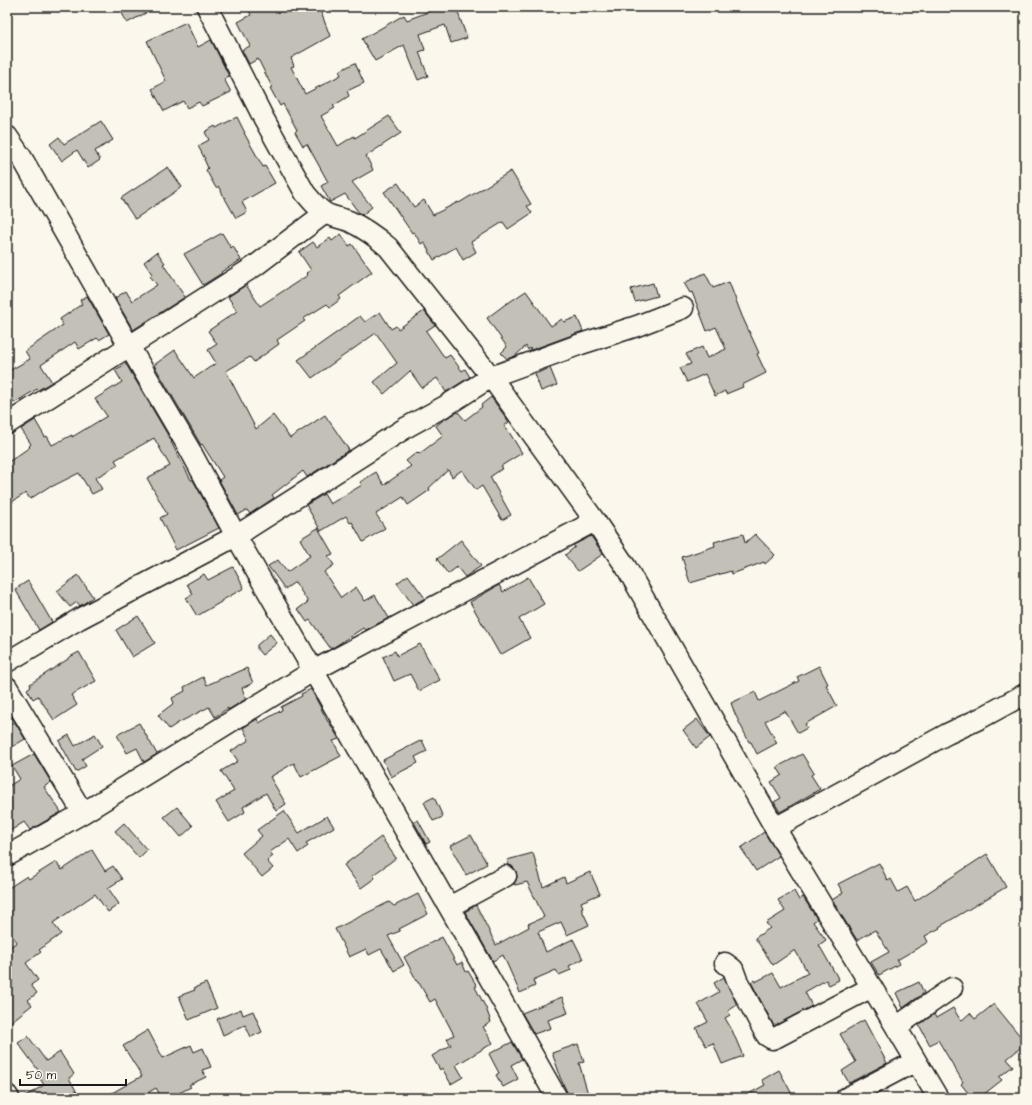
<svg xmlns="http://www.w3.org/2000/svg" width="1032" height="1105" viewBox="0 0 1032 1105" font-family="'Architects Daughter',sans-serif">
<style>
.building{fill:#c3c0b8;stroke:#1c1c1c}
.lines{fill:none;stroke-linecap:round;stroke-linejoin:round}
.minor-casing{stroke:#1c1c1c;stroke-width:23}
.minor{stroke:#fbf7ec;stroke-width:20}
</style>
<rect width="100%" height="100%" fill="#fbf7ec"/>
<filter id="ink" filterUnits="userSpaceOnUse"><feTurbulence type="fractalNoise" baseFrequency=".025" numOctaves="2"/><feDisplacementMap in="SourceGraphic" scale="8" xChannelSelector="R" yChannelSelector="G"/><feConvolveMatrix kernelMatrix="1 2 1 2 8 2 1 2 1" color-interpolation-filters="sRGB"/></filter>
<g filter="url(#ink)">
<path class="building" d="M119,7H157L127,23Z
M247,7H319L330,36L291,58L294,66L291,67L305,94L341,75L339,71L355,63L364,83L347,91L349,96L333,106L335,108L321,116L338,146L354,136L355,138L389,116L401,133L366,156L373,170L352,182L372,207L362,215L359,213L345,194L330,202L321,186L328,182L307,144L303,146L295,132L297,130L283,104L280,106L270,88L272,87L258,59L249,64L242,50L250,46L238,22L251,15Z
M441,7H456L467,38L451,43L445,25L420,34L425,50L419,52L428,76L418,80L404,45L375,61L362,39L404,15L407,20Z
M186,22L198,47L211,40L229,76L224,79L231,92L202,106L199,102L187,108L183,101L164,111L152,89L166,81L147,41Z
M237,117L245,133H244L263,167L265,166L275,183L242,202L247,212L236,218L218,186L216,188L206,170L208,168L204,159H205L198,146L209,140L205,132L215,126L216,128Z
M101,121L113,140L95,151L100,160L88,168L77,150L62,161L50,144L59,137L64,144Z
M168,167L182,187L135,219L121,198Z
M511,171L531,204L527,206L532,213L508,229L503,222L471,242L476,252L463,260L456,247L434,260L424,242L421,244L414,232L412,233L384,192L398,183L414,207L424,200L433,215L458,202L459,203Z
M222,233L231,248L233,246L241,260L221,272L222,273L203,285L184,254Z
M341,234L349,246L352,244L372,272L339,296L341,299L330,307L327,304L303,319L305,321L277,340L279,344L254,362L250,357L226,371L256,429L273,415L290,438L325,415L349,450L307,477L303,471L272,495L274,498L250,514L247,510L238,515L219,480L223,477L202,444L201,445L154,365L175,350L194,378L216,363L208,350L217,344L208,331L237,311L228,297L246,285L260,306L308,275L306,273L311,270L299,252L313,242L317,247L330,238L332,241Z
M157,252L165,263L163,264L185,297L133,330L115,298L126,291L132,301L157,285L150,276L152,274L144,262Z
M705,273L713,288L729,282L742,316L759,353L757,354L766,373L742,385L743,387L726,394L725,391L715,396L705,374L687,382L680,368L691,364L686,354L702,347L707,358L726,349L716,327L707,331L692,292L690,293L684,283Z
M653,283L657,296L635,302L631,289Z
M526,291L551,326L562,319L564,322L577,317L583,331L531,350L530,348L528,350L526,346L515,356L507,359L501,353L507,347L487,318L507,303H508Z
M87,296L109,334L99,340L97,338L79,349L75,342L41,365L52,382L38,390L37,389L14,403L7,391V372L30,359L25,351L63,325L60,319L82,304L80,300Z
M424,311L435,325L426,331L445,358L450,355L462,371L465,369L470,377L446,392L437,378L422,388L410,371L384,394L374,382L397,363L376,333L312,378L298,360L360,316L365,322L380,312L391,329L396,326L398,329Z
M126,364L172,442H171L191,480H193L219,528L176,550L160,518L167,514L147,478L170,466L154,438L115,460L118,465L95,478L102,489L92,494L79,473L51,487L50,486L30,499L26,493L7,505V463L30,447L29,446L31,444L21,429L35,420L45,437L47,436L52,445L72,435V437L107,416L95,399L122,382L115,370Z
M550,368L557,385L541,391L535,374Z
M491,397L509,422L504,426L509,432L522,453L501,466L503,468L490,477L511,515L502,520L482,486L476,490L462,470L452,477L448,470L429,488L430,490L408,505L403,497L376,514L385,528L363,542L352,522L350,523L346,516L321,531L306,505L324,494L330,504L362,485L360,482L376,472L384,485L411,466L406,461L417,452L419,454L443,436L436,426L443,420L458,412L465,420L482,407L481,405Z
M318,528L333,554L328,556L334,565L324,572L341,598L356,587L365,601L375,595L389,618L365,630L363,628L331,649L310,620L307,622L298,609L308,602L295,582L285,589L268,566L278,560L287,572L310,556L300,539Z
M743,534L745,543L755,534L775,555L765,564L764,562L732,574L731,571L690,583L682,557L715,546L714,542Z
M591,536L603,554L578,571L565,555L575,547L573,545Z
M461,540L481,566L465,577L457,567L448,574L437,559Z
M233,567L244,588L221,601V602L197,616L186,598L193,594L187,584L204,574L208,580Z
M78,575L93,597L80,606L77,602L70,607L57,591Z
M408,575L425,598L413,605L397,583Z
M528,577L544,604L519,619L530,638L500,655L470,602L499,585L503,592Z
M28,581L52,622L39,630L15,589Z
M138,616L155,643L132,657L116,630Z
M270,634L277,643L262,655L257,649V645Z
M420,644L440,680L419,691L410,674L394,681L383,657L395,651L397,656Z
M79,652L96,681L71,695L77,705L54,720L38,696L33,699L27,689L31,686L30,684L68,659V658Z
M819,666L828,684L826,685L837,706L805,724L807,728L798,733L785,711L765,721L777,743L757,754L751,742H749L735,714L731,703L755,692L759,701L799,681L797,677Z
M247,668L253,683L242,688L246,699L228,710V708L215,717L209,707L178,723L169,729L158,715L174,703L172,698L185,691L184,687L203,677L207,685L227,676V677Z
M311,689L328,722H329L339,739L333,741L341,756L301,777L294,763L270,777L286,804L276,811L266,793L243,807L245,812L229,822L216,802L234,791L221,771L238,761L231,751L249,740L243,728L257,719L259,723L282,710L281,707L302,696L301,694Z
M11,716L25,739L7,750V719Z
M697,719L710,737L696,748L683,730Z
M139,723L157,754L144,762L137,748L127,753L117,735Z
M95,734L102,746L82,759L86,766L76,772L59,741L69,735L75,746Z
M422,740L427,751L415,757L418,763L391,777L383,760Z
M34,754L51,782L44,787L61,812L30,830L24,822L7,833V787L20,779L12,766Z
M802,754L814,773L811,775L820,789L780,812L774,802L781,798L771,782L782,775L777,767Z
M434,797L443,817L433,821L424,802Z
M177,807L193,826L181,837L164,817Z
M284,811L299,833L327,816L334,827L306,843L308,846L298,853L289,839L270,852L273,856L267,861L273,868L262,877L242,853L262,836L257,830Z
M418,820L430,842L426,844L414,822Z
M124,823L147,850L139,858L115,831Z
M764,832L779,856L756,871L741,848Z
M471,835L487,864L466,875L450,846Z
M381,837L396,858L373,875L375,878L361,888L344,865Z
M92,850L105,871L113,866L122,879L108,888L119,904L108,912L95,894L53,923L61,934L39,950L41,952L26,963L38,980L31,985L37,993L28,1000L32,1005L7,1025V949L17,942L7,929V889L27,876L29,879L56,862L62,870Z
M533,853L543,887L564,877L566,883L590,872L600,894L581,902L583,907L581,908L589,925L567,935L561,922L538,932L546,952L573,939L583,959L569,966L571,970L559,975L556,970L533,980L535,986L520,993L503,955L493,961L465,912L476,905L496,945L529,927L528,924L544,917L527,882L515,885L514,884L517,877L516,871L512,866L509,865L507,860Z
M987,854L1006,887L939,927L940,928L925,936L928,942L897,960L899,964L879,975L871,962L889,952L875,930L857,940L832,900L843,893L838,884L879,863L888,881L891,879L898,892L907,887L915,901Z
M794,891L799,900L803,897L817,919L813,922L826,940L819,945L839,980L829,985L826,980L805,992L812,1006L774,1026L751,982L754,980L755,982L773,973L781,987L808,973L795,950L773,965L755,938L770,928L766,923L785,911L778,900Z
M418,894L428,914L399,929L400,931L388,936L404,965L394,971L381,949L369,955L366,949L349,957L335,929L389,902L394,906Z
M442,937L457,965L462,962L466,972L468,971L477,986L475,987L486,1008L491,1022L483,1027L493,1043L456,1065L463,1077L451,1084L442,1068L440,1070L432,1056L451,1045L447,1039L454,1035L435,999L430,1002L419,983H418L404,957Z
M724,977L737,1005L728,1011L730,1015L725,1018L732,1030L743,1056L722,1064L713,1043L706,1046L696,1028L708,1022L698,1004L719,992L714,983Z
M919,982L924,993L903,1008L896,993Z
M206,983L217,1008L189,1020L179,996L195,990L194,988Z
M562,997L568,1013L548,1020L551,1028L534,1034L522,1013Z
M994,1004L1025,1042V1044L1007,1059L1013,1066L999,1077L1002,1080L979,1098H972L961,1084L963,1082L938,1040L930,1045L919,1025L934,1014L936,1018L953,1008L961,1021L970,1013L975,1019Z
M241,1009L243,1015L253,1011L262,1032L251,1037L245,1025L223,1035L217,1019Z
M864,1020L887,1063L849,1083L842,1071L856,1062L840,1034Z
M148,1030L163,1058L191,1045L194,1052L203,1048L211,1067L202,1070L206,1077L189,1085L191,1087L169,1098H162L156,1088L139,1098H103L142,1076L123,1046L135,1039V1038Z
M28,1036L46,1061L60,1052L74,1074L69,1078L80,1098H23L44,1085L36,1072L38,1070L18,1043Z
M512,1042L522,1059L511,1065L518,1079L503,1087L496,1075L499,1073L489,1054Z
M578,1044L584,1062L579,1063L588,1094H586L587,1098H568L567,1092L559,1075H560L552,1053Z
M779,1070L794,1098H741L765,1085L762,1080Z"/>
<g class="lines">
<g class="minor-casing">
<path id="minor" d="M207,7L264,119L305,193C311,200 317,208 325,213C332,217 341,218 349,221C364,228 375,236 388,247L491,377L595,521L626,567L775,828L896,1027L938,1098
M7,136L22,158L129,346L190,450L236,536L407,427L447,405L491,377L581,344L637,326L683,308
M7,424L255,266L325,213
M7,662L79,619L236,536L465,935L557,1098
M7,687L83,813
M775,828L947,734L981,718L1025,694
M7,856L83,813L313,671L595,521
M449,907L506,876
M725,963L733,969L737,980L765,1033L767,1036L772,1039L777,1037L872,987
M896,1027L952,988
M7,1095L9,1098
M846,1098L916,1061"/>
</g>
<use href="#minor" class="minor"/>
</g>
</g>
<rect width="1032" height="1105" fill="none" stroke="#fbf7ec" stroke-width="24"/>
<rect x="12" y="12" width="1008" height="1081" fill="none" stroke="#1c1c1c" stroke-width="1.5" filter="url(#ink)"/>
<path d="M20 1079v6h106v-6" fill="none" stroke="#1c1c1c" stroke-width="2"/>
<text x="26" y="1079" font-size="12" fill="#1c1c1c" stroke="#fbf7ec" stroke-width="3" paint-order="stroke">50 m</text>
</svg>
